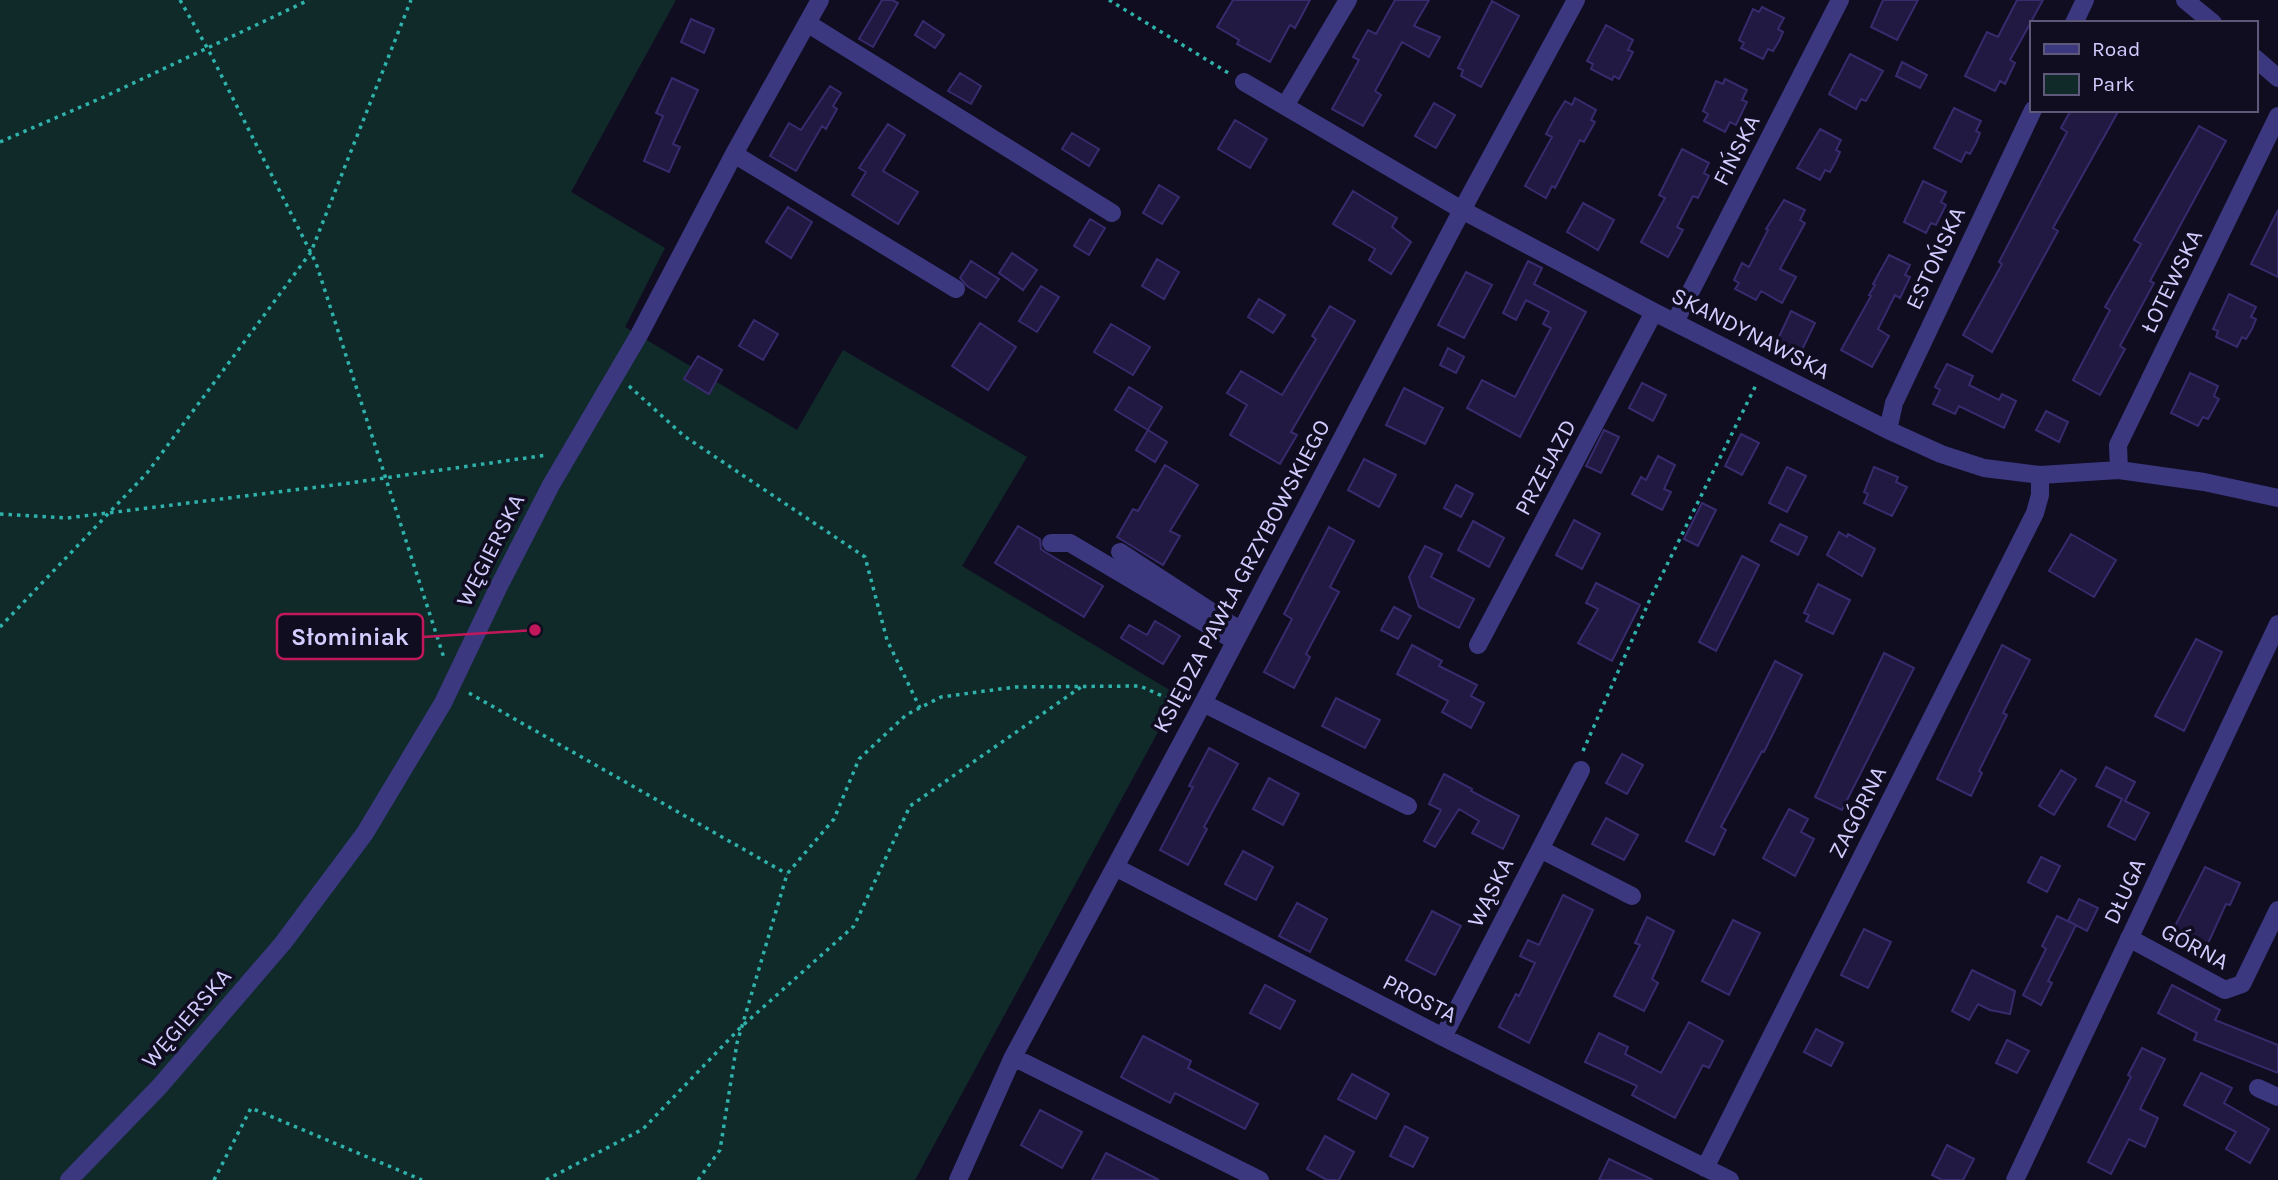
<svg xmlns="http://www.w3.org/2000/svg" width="2278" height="1180" viewBox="0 0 2278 1180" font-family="Karla,sans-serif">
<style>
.green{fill:#102a2a}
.building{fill:#211941;stroke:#382b6d;stroke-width:2}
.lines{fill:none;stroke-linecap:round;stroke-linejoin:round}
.path{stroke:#2eb2aa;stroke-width:3.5;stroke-dasharray:3.5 5;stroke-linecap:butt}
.minor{stroke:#3b3880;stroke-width:18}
.labels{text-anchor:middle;stroke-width:7;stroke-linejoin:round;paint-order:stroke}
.street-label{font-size:23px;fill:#d2ccff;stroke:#100d21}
.leader{fill:none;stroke:#c2185b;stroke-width:2.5}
.callout-dot{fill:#c2185b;stroke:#100d21;stroke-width:2.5}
.callout{fill:#100d21;stroke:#c2185b;stroke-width:2.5}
.callout-label{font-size:24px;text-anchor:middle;font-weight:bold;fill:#d2ccff}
</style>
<rect width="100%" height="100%" fill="#100d21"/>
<path class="green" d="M0,0H676L571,192L665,248L625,327L797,430L843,350L1027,457L962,566L1178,695L915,1180H0Z"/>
<path class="building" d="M882,0H892L898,3L873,47L859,39Z
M1233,0H1310L1295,28L1290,25L1270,62L1237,44L1239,40L1217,27Z
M1395,0H1429L1414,26L1440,37L1429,57L1402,42L1375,91L1381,95L1363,126L1332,109L1359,60L1353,57L1368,30L1376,34Z
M1883,0H1918L1897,40L1871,27Z
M2017,0H2043L2010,60L2015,63L2005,84L2000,81L1995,91L1965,76L1987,32L1998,37Z
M1492,1L1519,16L1481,87L1461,76L1463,70L1458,68Z
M1762,7L1784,18L1778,29L1783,32L1779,41L1773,51L1768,49L1763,59L1741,48L1744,43L1739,40L1753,9L1759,12Z
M691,19L714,29L704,53L681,42Z
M923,21L944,35L935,48L915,35Z
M1606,25L1633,40L1628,50L1633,52L1619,79L1614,76L1612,80L1591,69L1593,64L1587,61Z
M1850,54L1883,71L1866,101L1861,99L1856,109L1829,94Z
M1902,62L1927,75L1920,88L1896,76Z
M960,73L981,86L971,104L948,91Z
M672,78L698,90L673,144L680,147L669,172L644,161L663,116L656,113Z
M1725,79L1747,90L1742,100L1747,102L1736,125L1730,122L1725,132L1704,121L1708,114L1703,111L1716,81L1723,84Z
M830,86L841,93L833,106L837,109L826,129L822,126L796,171L770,156L789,123L801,130Z
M1575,98L1596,110L1591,120L1595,122L1584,142L1580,140L1555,188L1552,186L1546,198L1525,186L1552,137L1546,134L1554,119L1565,101L1572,105Z
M1434,103L1455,115L1436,148L1415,136Z
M1954,108L1981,121L1976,131L1980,133L1976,143L1970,154L1966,152L1961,162L1934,148Z
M2071,110H2119L2053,228L2058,231L1992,352L1963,335L2002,264L1999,262L2067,132L2061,128Z
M1235,120L1267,139L1250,168L1218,149Z
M888,124L905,135L883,171L918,192L898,224L852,195L866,172L859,168Z
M2199,126L2226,141L2150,281L2154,283L2120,346L2125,349L2100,395L2073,380L2110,310L2105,307L2141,244L2134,240Z
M1820,129L1841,140L1836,150L1840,152L1836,161L1830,172L1825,170L1820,180L1797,168Z
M1072,133L1099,149L1089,166L1062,149Z
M1682,149L1709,163L1704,173L1709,176L1698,198L1693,196L1677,227L1683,230L1668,257L1641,242L1665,198L1659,195Z
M1923,181L1946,192L1941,202L1946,205L1936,225L1931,223L1926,233L1904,222Z
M1159,185L1179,197L1162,224L1143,213Z
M1353,191L1397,218L1392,227L1411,242L1391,274L1369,260L1375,249L1333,224Z
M1784,200L1805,210L1800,220L1805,223L1780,269L1796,277L1782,303L1761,291L1756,300L1735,289L1739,283L1734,280L1742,263L1749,267L1768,230L1766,229Z
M1583,203L1614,220L1598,250L1567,232Z
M788,207L812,222L791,258L766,242Z
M2278,210V277L2251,264Z
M1090,219L1105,228L1089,255L1074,246Z
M1012,253L1037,270L1023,290L999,273Z
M1889,255L1910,265L1905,275L1910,277L1900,298L1895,295L1878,329L1889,336L1872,367L1841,350L1871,296L1869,295L1875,285L1873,284Z
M1157,259L1179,272L1164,299L1142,286Z
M971,261L999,279L986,298L967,286L960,278Z
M1528,261L1542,268L1534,284L1586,312L1520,437L1467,408L1482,380L1515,397L1551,328L1543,324L1549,312L1526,300L1516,320L1503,313Z
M1466,272L1492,285L1464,338L1438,325Z
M1041,286L1059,297L1037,332L1019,321Z
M2229,294L2256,307L2251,317L2256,319L2252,329L2246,339L2242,337L2237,347L2216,337L2218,331L2213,329Z
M1259,299L1285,315L1273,333L1248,317Z
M1330,306L1355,321L1291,432L1297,435L1280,464L1230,435L1247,405L1227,393L1241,371L1282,395L1316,339L1312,336Z
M1791,311L1815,323L1801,352L1777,341Z
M754,320L778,334L763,360L739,346Z
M980,323L1016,347L988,390L952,366Z
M1111,324L1150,347L1133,375L1094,352Z
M1448,348L1464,357L1456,373L1440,365Z
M698,356L722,370L709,394L684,379Z
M1947,364L1973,376L1969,385L1999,400L2002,394L2016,401L2004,428L1959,406L1955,414L1933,404L1940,390L1935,387Z
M2190,373L2218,386L2214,396L2219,399L2208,419L2203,417L2198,426L2171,413Z
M1642,383L1666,395L1653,421L1629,408Z
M1129,387L1162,407L1148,430L1115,410Z
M1404,388L1443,408L1425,444L1386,425Z
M2046,411L2068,422L2059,442L2036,430Z
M1148,430L1167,442L1155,462L1136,450Z
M1604,430L1619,437L1601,473L1586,466Z
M1741,434L1759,443L1742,475L1725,466Z
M1658,456L1675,465L1664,489L1671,492L1662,510L1632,494L1641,477L1646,480Z
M1364,459L1396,475L1379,507L1348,490Z
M1165,465L1198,485L1170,531L1180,536L1163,565L1117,537L1133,509L1138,511Z
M1787,467L1806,476L1787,512L1769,503Z
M1874,467L1898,477L1896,482L1907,487L1892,516L1864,503L1868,494L1864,492Z
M1456,485L1473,494L1461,517L1444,508Z
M1702,503L1716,510L1698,546L1684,539Z
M1574,520L1600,534L1582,569L1556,555Z
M1473,521L1504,538L1489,567L1458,550Z
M1780,524L1807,537L1798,555L1771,541Z
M1018,526L1040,539L1041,549L1045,552L1103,586L1084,617L995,563Z
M1329,527L1354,541L1330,587L1339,592L1306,654L1310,657L1294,688L1264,672L1292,619L1284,614Z
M1839,532L1847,537L1848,534L1875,549L1862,576L1827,555Z
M2071,534L2116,560L2094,597L2049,571Z
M1425,546L1442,554L1431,577L1474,599L1459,628L1419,607L1409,577Z
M1742,556L1759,565L1716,651L1699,642Z
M1596,583L1640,605L1612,661L1578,643L1598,609L1586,603Z
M1818,584L1850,600L1833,634L1806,621L1809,615L1804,613Z
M1394,607L1411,616L1398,639L1381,630Z
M1155,621L1180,636L1163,664L1121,638L1129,625L1147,635Z
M2196,639L2222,652L2184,731L2155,716Z
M1412,645L1442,661L1439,666L1477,685L1471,696L1484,703L1471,728L1442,712L1448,701L1397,674Z
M2002,645L2030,660L2003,713L2007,715L1979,771L1982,773L1971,796L1937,779Z
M1884,653L1914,668L1842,810L1815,797Z
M1775,661L1802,675L1764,752L1762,751L1721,827L1726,830L1714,855L1686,841Z
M1336,698L1380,720L1365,748L1322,726Z
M1209,748L1238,764L1204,827L1207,829L1188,865L1160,850L1193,787L1189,786Z
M1622,754L1643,765L1627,794L1606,783Z
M2106,767L2135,782L2125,801L2149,813L2135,840L2108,826L2122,799L2096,786Z
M2061,770L2076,779L2054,815L2039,806Z
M1444,774L1472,789L1471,791L1519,816L1503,849L1472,833L1479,821L1459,809L1435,847L1424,841L1441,810L1429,804Z
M1269,778L1299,794L1283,825L1253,809Z
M1789,809L1808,819L1801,832L1814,839L1795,876L1763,858Z
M1606,818L1638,835L1624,860L1592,844Z
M1243,851L1273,867L1256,900L1225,884Z
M2041,857L2060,866L2047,892L2028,882Z
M2205,867L2240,883L2230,905L2226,904L2205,950L2171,934Z
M1563,895L1593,910L1529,1043L1499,1027L1516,994L1519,996L1535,963L1520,956L1528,940L1539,945Z
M2079,899L2098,908L2087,931L2068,921Z
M1297,903L1327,919L1310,952L1279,936Z
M1432,911L1461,926L1435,975L1406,960Z
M2057,916L2076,925L2048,981L2052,983L2041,1005L2023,995L2046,949L2042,946Z
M1647,917L1674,931L1652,979L1658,983L1644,1011L1614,996L1640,945L1635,943Z
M1733,920L1760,933L1729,995L1702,981Z
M1864,929L1891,942L1868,988L1841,975Z
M1972,970L2015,991L2010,1014L1990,1010L1978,1004L1969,1020L1952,1011Z
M1265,985L1295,1001L1280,1029L1250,1013Z
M2172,985L2220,1010L2215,1020L2278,1045V1073L2194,1040L2197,1033L2158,1013Z
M1689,1022L1723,1041L1709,1068L1703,1065L1675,1118L1632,1095L1637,1086L1585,1062L1599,1033L1628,1047L1625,1054L1661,1073Z
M1816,1029L1843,1043L1831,1066L1804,1052Z
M1143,1036L1191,1061L1188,1068L1258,1104L1245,1129L1175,1093L1170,1103L1121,1077Z
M2007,1040L2029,1051L2017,1073L1996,1063Z
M2142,1048L2165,1059L2140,1109L2158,1118L2145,1147L2129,1139L2111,1174L2088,1162L2131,1077L2128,1075Z
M2201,1073L2232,1088L2224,1103L2269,1129L2250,1163L2226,1149L2236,1132L2184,1105Z
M1352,1074L1389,1094L1376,1119L1338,1099Z
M1040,1110L1082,1132L1062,1168L1021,1145Z
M1405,1126L1428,1138L1413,1167L1390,1156Z
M1325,1136L1354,1152L1339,1180H1327L1307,1169Z
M1947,1145L1974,1159L1963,1180H1942L1932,1175Z
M1106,1153L1159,1180H1092Z
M1609,1159L1653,1180H1599Z"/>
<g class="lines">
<path class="path" d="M180,0L209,51L316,263L444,658
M1109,0L1230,74
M0,142L106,96L309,0
M629,386L684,436L865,557L887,640L920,708
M0,514L67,518L342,484L547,455
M0,627L147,473L311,252L411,0
M469,693L787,874
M1583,751L1651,597L1756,385
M214,1180L251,1108L422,1180
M546,1180L643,1129L741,1027L854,926L910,806L1081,687
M698,1180L720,1150L737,1043L787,874L834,819L859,759L906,715L941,697L1015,687L1140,686L1180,704"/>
<path class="minor" d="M2185,0L2213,23
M807,23L1112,213
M2074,23L2085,0
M2255,58L2278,78
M1244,82L1462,210L1654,312L1888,430L1941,454L1984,468L2040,475L2119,470L2204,482L2278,498
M1285,106L1348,0
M734,154L956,289
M1675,322L1840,0
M1888,430L1894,403L2033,110
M2119,470L2118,445L2278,116
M1051,543H1070L1235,641
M1120,552L1241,631
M1478,645L1654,312
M1203,703L1408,806
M1540,849L1632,896
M1115,867L1443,1037L1730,1180
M2129,938L2225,990L2242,984L2278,910
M1443,1037L1581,770
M1013,1057L1260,1180
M2258,1088L2278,1097
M1705,1168L2035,513L2040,495V475
M69,1180L160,1086L283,943L365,833L443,703L499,586L551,485L639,335L734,154L820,0
M958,1180L1013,1057L1203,703L1462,210L1576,0
M2015,1180L2278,624"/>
</g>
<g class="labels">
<g class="street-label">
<text transform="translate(1736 150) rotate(-63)" y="8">FIŃSKA</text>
<text transform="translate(1935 258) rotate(-65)" y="8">ESTOŃSKA</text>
<text transform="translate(2171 281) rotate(-64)" y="8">ŁOTEWSKA</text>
<text transform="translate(1751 333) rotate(27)" y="8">SKANDYNAWSKA</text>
<text transform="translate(1545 467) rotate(-62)" y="8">PRZEJAZD</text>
<text transform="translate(490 550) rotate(-63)" y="8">WĘGIERSKA</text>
<text transform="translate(1241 576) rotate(-62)" y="8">KSIĘDZA PAWŁA GRZYBOWSKIEGO</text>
<text transform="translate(1857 812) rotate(-63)" y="8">ZAGÓRNA</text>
<text transform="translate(2124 891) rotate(-65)" y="8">DŁUGA</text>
<text transform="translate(1490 892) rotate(-63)" y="8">WĄSKA</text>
<text transform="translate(2195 946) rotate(28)" y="8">GÓRNA</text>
<text transform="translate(1420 998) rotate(27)" y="8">PROSTA</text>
<text transform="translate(186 1018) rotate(-49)" y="8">WĘGIERSKA</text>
</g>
</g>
<path class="leader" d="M535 630L423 637"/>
<circle class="callout-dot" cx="535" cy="630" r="7"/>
<rect class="callout" x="277" y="614" width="146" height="45" rx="7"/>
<g class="callout-label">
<text x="350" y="645">Słominiak</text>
</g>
<rect x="2030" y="21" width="228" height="91" fill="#100d21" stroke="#5e597a" stroke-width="2"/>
<rect x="2044" y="44" width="35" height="10" fill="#3b3880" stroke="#5e597a" stroke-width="2"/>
<text x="2092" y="56" font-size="21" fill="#d2ccff">Road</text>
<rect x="2044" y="74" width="35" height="21" fill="#102a2a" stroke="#5e597a" stroke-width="2"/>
<text x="2092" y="91" font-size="21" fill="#d2ccff">Park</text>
</svg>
